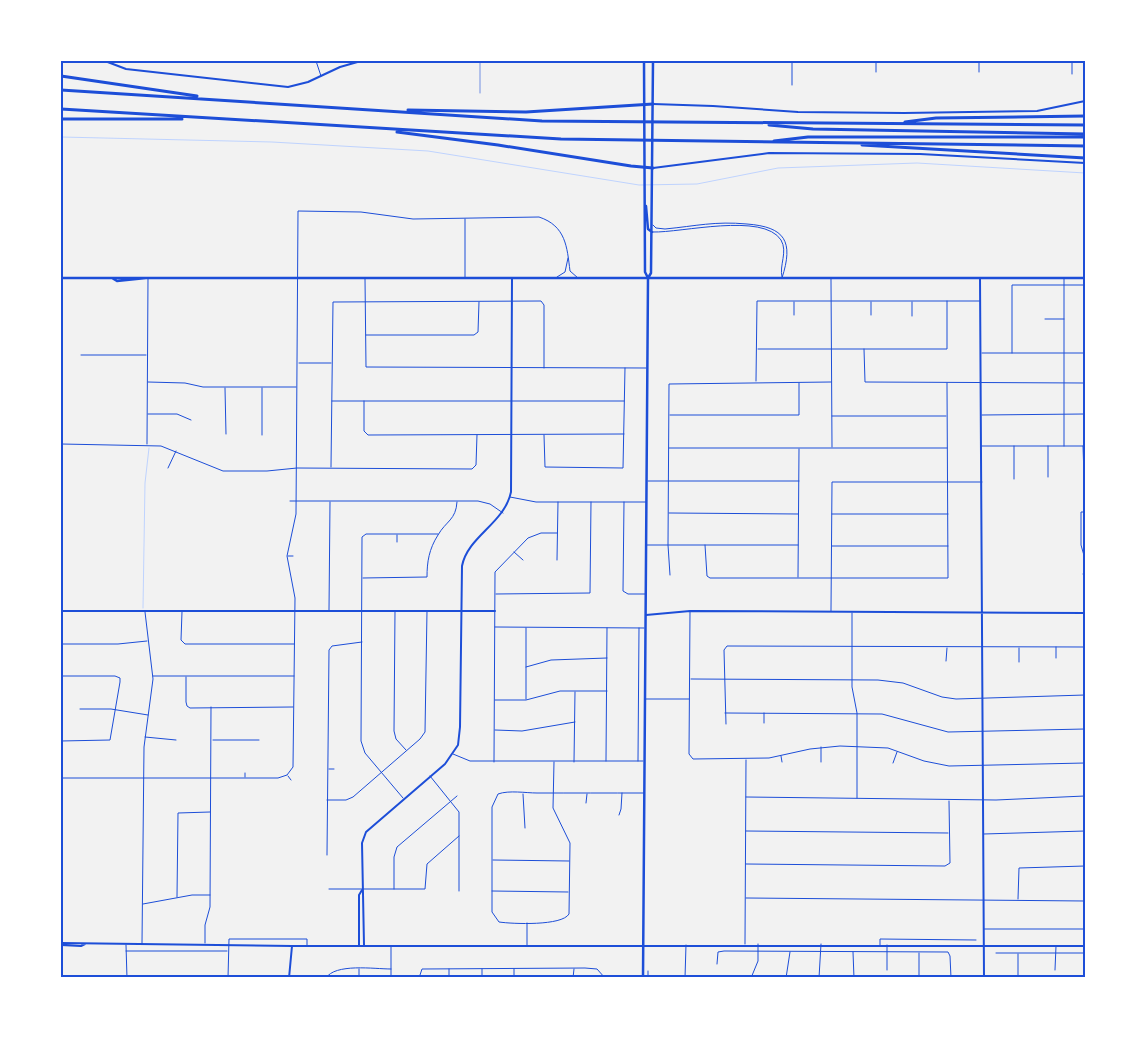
<svg xmlns="http://www.w3.org/2000/svg" width="1146" height="1039" viewBox="0 0 1146 1039" font-family="Barlow,sans-serif">
<style>
.lines{fill:none;stroke-linecap:round;stroke-linejoin:round}
.stream{stroke:#bfd3fe;stroke-width:1}
.minor{stroke:#1d4ed8;stroke-width:1}
.tertiary{stroke:#1d4ed8;stroke-width:2}
.secondary{stroke:#1d4ed8;stroke-width:2}
.primary{stroke:#1d4ed8;stroke-width:2.5}
.motorway{stroke:#1d4ed8;stroke-width:3}
.rail{stroke:#7290e2;stroke-width:1}
.neatline{fill:none;stroke:#1d4ed8;stroke-width:2}
</style>
<rect width="100%" height="100%" fill="#f2f2f2"/>
<g class="lines">
<path class="stream" d="M61,137L272,142L428,151L639,185L697,184L778,168L917,163L1085,173
M143,608L145,483L149,448"/>
<path class="minor" d="M316,61L321,76
M979,61V72
M876,72V61
M1072,74V61
M792,85V61
M465,219V278
M653,225L656,228L665,229C696,226 715,221 747,224C785,227 794,241 782,278
M653,232C681,233 763,212 781,240C788,252 779,265 782,277
M557,277L565,272L568,258
M365,278L366,367L646,368
M831,279L832,447
M1064,279V446
M794,302V315
M871,315V302
M912,316V302
M1045,319H1064
M366,335H474L478,332L479,302
M758,349H947V301
M864,349L865,382L1085,383
M982,353H1085
M1012,353V285H1085
M81,355H146
M299,363H331
M756,381L757,301H980
M148,382L185,383L203,387H296
M225,388L226,434
M332,401H624
M364,401V431L368,435L624,434
M148,414H177L191,420
M670,415H799V383
M982,415L1085,414
M832,416H946
M262,435V388
M544,435L545,467L623,468L625,368
M61,444L161,446L223,471H267L297,468L472,469L476,465L477,435
M147,444L148,278
M981,446H1085
M1014,446V479
M1083,446L1084,476
M669,448H947
M331,467L333,302L541,301L544,305V368
M168,468L176,451
M1048,477V446
M648,481H799
M510,497L536,502H646
M290,501H478L490,504L503,513
M624,502L623,591L628,594H645
M1085,512H1081V545L1085,559
M669,513L798,514
M832,514H948
M397,542V535
M647,545H798
M705,545L707,576L710,578H948L947,383
M832,546H948
M514,552L523,560
M288,556H293
M557,560L558,502
M1083,574H1085
M670,575L668,545L669,384L831,382
M798,577L799,449
M363,578L427,577C427,562 429,549 438,535C446,521 456,520 457,502
M496,594L590,593L591,502
M329,611L330,502
M395,611L394,731L396,739L406,750
M831,611L832,482H982
M182,612L181,640L185,644H294
M690,612L689,754L693,759L769,758L810,749L840,746L888,748L924,761L949,766L1085,763
M852,613V687L857,713V798
M495,627L644,628
M61,644H118L147,641
M1056,658V647
M946,661L947,648
M1019,662V648
M526,667L551,660L607,658
M61,676H115L120,678V682L110,740L61,741
M153,676H294
M186,677V702L187,706L190,708L293,707
M691,679L878,680L903,683L942,697L956,699L1085,695
M526,699V628
M646,699H689
M495,700H526L560,691H607
M80,709H111L148,715
M725,713L882,714L948,732L1085,729
M764,723V713
M726,724L724,650L727,646L1085,647
M495,730L522,731L575,722
M145,737L176,740
M213,740H259
M821,747V762
M453,754L470,761H643
M781,756L782,762
M606,761L607,628
M638,761L639,628
M494,762L495,572L528,538L541,533H557
M554,762L553,808L570,843L569,914C562,926 513,924 499,922L492,912V807L498,794C509,790 526,793 537,793C573,793 608,793 644,793
M574,762L575,692
M893,763L897,752
M329,769H334
M245,773V777
M288,776L291,780
M430,776L459,812V891
M61,778H278L287,775L293,767L295,598L287,556L296,514L298,211L361,212L413,219L539,217C566,226 567,247 570,271L578,278
M523,794L525,828
M746,797L996,800L1085,796
M403,798L365,753L361,741L362,537L366,534H438
M327,800H346L353,797L420,739L425,732L427,611
M586,803L587,794
M619,815L621,809L622,793
M746,831L948,833
M984,834L1085,831
M327,855L329,650L332,646L362,642
M493,860L569,861
M746,864L945,866L950,863L949,801
M329,889H425L427,864L459,836
M394,889V857L397,847L457,796
M492,891L568,892
M177,897L178,813L210,812
M746,898L1085,901
M1018,899L1019,868L1085,866
M143,904L192,895H210
M527,923V945
M984,929H1085
M205,943V925L210,907L211,707
M142,944L144,747L153,679L145,612
M745,944L746,760
M126,945L127,978
M880,945V939L976,940
M391,946V978
M126,951H227
M853,952L854,978
M919,953V978
M996,953H1085
M717,964L718,952L724,951L948,952L950,956L951,978
M887,970V945
M1055,970L1056,946
M228,978L229,939H307V946
M326,978C335,963 374,969 391,969
M359,978V969
M419,978L422,969L585,968L597,969L605,978
M449,978V969
M482,978V969
M514,978V969
M573,978L574,969
M648,978V971
M685,978L686,945
M751,978L758,961V944
M786,978L790,952
M819,978L821,944
M1018,978V954"/>
<path class="tertiary" d="M105,61L126,69L288,87L308,82L340,67L361,61
M980,278L984,978
M61,611H495
M646,615L690,611L1085,613
M359,945V895L362,890
M364,945L362,843L366,832L445,764L458,745L460,727L462,566C468,536 504,524 511,492L512,278
M289,978L292,946"/>
<path class="secondary" d="M653,104L713,106L798,112L904,113L1037,111L1085,101
M653,168L769,153L920,154L1085,163
M61,943L292,946H1085
M61,945L81,946L85,944"/>
<path class="primary" d="M644,61L645,272L648,278
M646,206L648,229L652,232
M61,278H1085
M112,278L117,281L146,278
M643,978L648,278L651,273L653,61"/>
<path class="motorway" d="M61,76L197,96
M61,90L542,121L1085,125
M61,109L561,139L1085,146
M408,110L526,112L653,104
M61,119H182
M905,122L936,118L1085,116
M769,125L813,129L1085,134
M397,132L498,145L631,166L653,168
M774,141L808,137H1085
M862,145L1085,158"/>
<path class="rail" d="M480,93V61"/>
</g>
<rect width="1146" height="1039" fill="none" stroke="#ffffff" stroke-width="125"/>
<rect x="62" y="62" width="1022" height="914" class="neatline"/>
</svg>
